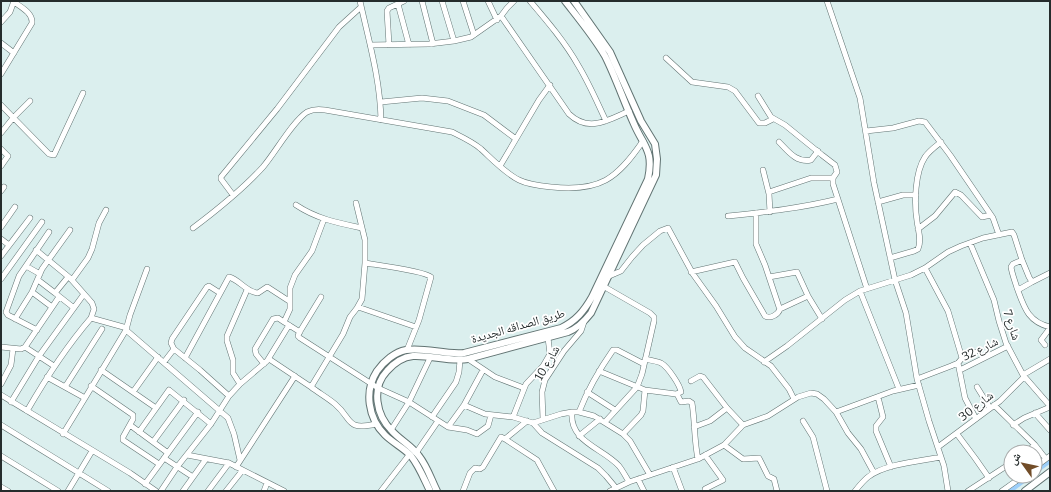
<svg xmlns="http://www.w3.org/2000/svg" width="1051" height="492" viewBox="0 0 1051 492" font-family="Bitter,'Noto Naskh Arabic',serif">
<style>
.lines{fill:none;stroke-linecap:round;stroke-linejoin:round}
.canal{stroke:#9dcffa;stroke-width:4.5}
.minor-casing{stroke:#627473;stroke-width:6}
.tertiary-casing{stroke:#627473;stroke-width:8}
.minor{stroke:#fff;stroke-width:5}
.tertiary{stroke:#fff;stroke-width:6}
.labels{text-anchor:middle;stroke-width:3.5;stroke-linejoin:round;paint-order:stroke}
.street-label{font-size:12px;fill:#252c2c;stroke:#fff}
</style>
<rect width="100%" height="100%" fill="#dbefee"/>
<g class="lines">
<path class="canal" d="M1035,472L1050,461
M1010,491L1030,476"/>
<g class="minor-casing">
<path id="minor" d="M360,1C369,42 380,78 381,120
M422,1L433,44
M442,1L454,41
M463,1L474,35
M488,1L497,20
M530,1C547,21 565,42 578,65C589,83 597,102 606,121
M827,1L860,98L874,183L895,280L906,313L917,379L929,421L944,466L948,491
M398,4L409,45
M501,16L569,114C589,133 608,120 629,111
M1,22L10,12L14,1
M1,43L14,53
M370,45L429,44L454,41L471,37L501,16L507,8L514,1
M389,45L387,11L389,8L404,1
M666,58L692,82L728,87L735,91L759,123H765L773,119
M1,74L32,23C33,13 21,7 14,2
M758,96L771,117L785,125L822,155L835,165L837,172L833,178V184L867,289
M381,102L422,98L448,101L484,115L516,139
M1,105L49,154L54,155L83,93
M866,131L893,128L919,121L925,122L950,155L993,218L999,235
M1,133L13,118L30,101
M779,142C788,151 796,163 811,160L818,151
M1,149L8,156L1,166
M500,166L539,100L550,85
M763,170L769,194L770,212
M1,191L4,187
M769,192L811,178H833
M233,195L221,179V177L277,109L339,27L361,7
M878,202L903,195H916
M296,205C317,219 338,223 362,228
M756,213V244L765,265L779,307L780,309L808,296
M728,216C765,212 802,208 838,199
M1,227L15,207
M193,228C217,210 242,190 263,167C275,153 293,121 307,112C313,109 319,109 325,110L452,132C462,137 473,142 481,149C493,160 505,173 519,180C529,185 541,186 552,187C600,192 617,179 643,141
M918,229L935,216L955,192L961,195L982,217L991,215
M1,239L9,245
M970,243L994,300L999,321L1006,343L1023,375L1050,406
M36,250L70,278L92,303L94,309L91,318
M1,256L30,218
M890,258L914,251L918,249C922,240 918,230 917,221C914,203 915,172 925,157C929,151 936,146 941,142
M1022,260L1013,264L1011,267C1012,274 1015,281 1017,288C1024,307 1028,322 1050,327
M365,263C377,265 425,271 431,277L419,320L407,350
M26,266L40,274
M925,268L948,311L962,358
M691,272L735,262L743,278L765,316C770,319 778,315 780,309
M68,277L55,293L74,308
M607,277L621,271L632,257L643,245L660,231L668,228L693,274L716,306L735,337L745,348L771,366L789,389L794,399
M769,277L797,272L808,296L822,319
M1,279L42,222
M38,280L55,293
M72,280L88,258L92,249L99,223L106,210
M603,286L650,313L654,317V321L642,374L637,387L605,422
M1018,290L1032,282
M860,291L899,389
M32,292L52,307
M321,297L299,333L298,336L300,338L378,388L409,402L448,427L464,405L483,370
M358,307L416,327
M15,319L32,292L42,269L70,230
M37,330L8,315L6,312L19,276L49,232
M126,330L228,418L234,434L240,460
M300,332L284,322L290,309V288L295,275L312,251L324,219
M1045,345L1041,340L1050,328
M1,347L21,349L25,347L59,297
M25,347L54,366
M174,349L171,343L172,339L207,287L209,286L220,293
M185,358L229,277C240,280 246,292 258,293L267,287L269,288L289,301
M269,359L311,387L343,334L350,317L357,308L362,299L365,263V240L356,203
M468,359L495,377L524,388
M164,362L174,349L200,370L229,396
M764,362L787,346L845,300L860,291L911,275L925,268L948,252L961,246L983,238L1012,232L1014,235L1022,260L1029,277L1032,282L1050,273
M958,363L965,398L976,419
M264,364L256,354L255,349L273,319L278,318L284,322
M101,370L156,408
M960,370L1008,346
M599,371L645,390L676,394L681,392C680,385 668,367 661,363C656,361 650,360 645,359
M1023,375L1050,359
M47,377L85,398L63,434
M917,379L951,366L958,363L963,357L975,352
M691,381L700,376L703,377L727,408L743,425
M1,384L11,365L13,349
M240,384L233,373V360L227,341V336L247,290
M91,386L133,415V419L123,437V440L159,464
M65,387L102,329
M311,387C319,393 328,398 335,404C353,419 345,431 376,424
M977,387L990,408
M133,392L158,357
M587,392L615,410
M677,394L681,402L689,401L692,403C695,421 694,440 698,459
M1,395L130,473L156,491
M878,397L883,417L876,426V431L891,467
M85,398L126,330L130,315L147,269
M11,402L39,356L84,294
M464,405L485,414L513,417L533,423L561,414L572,412H579L594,416L623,434L630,441L650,475
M994,405L1035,445L1046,459
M27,411C46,378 66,347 91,318L127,328
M572,412C569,442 603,448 619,466C623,471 626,477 629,482
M579,412C588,389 599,370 613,350H617L644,364
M836,412L893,391L919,385
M1035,413L1050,430
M432,417L456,382L459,372L460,360
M513,417L526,384L543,366L550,354L548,338
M543,419L542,392L545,380L564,351L581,331L584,322
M803,421L813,437L827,491
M533,423L542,433L598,468L606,476L616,488
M1,425L108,491
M130,425L168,453
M1013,425L1024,418L1050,407
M448,427L467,430L477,434L488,426L491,415
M694,427L710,421L727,408
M391,430L409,402L430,358
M139,432L169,390L211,424
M623,434L641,415L643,411L645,390
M957,434L975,458L989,478
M579,436L600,419
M505,439L537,460L554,491
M153,442L184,400
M724,445L743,459L759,458L768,476L774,479L777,491
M938,447L1000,401L1024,377
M1026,452L1035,445
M416,453L438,421
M187,455L229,463L284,491
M1,456L58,491
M164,458L193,477
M236,467L295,376
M673,467L682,491
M1035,467L1050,456
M638,479L644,491
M145,484L198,412
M1,487L8,491
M68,491L92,451
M161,491L177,467L211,424L229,396L240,384L267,361L289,325
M183,491L206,459
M208,491L229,463
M226,491L242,471
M264,491L267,483
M381,491L409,455
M463,491L470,473L475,468L480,469L483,467L501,437L505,439L527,421
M610,491L629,482L698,459L724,445L743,425L768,416L798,397L811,393L817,394L824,399L836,412L848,433L861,449L874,473
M705,491V489L723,480L705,455
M855,491C859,486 863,481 868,477C884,464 920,461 941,457
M968,491L1011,463
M1002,491L1023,476"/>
</g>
<g class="tertiary-casing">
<path id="tertiary" d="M430,491C424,479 419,466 411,456C404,448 393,443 385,435C368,418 364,391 377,371C384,361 395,352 406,350C425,347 445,355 464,353L561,328C576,321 584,311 592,297L648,179C654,151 644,147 634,124C624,102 616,78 605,56C594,37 579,19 565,1
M437,491C431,479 427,466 419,456C412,446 400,440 392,431C376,415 371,388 387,371C394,363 403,357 413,356C431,355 449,362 468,359L568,332C578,328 584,322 591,313L656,175L657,159L655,144L641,121L610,52L574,1
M1025,491L1050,472"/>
</g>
<use href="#minor" class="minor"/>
<use href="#tertiary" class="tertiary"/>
</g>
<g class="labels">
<g class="street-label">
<text transform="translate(1012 325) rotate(72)" y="4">شارع 7</text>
<text transform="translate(518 326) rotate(-16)" y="4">طريق الصداقه الجديدة</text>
<text transform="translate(980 349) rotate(-26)" y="4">شارع 32</text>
<text transform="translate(547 363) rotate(-60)" y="4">شارع 10</text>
<text transform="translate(976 406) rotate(-38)" y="4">شارع 30</text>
</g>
</g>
<rect width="1051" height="492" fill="none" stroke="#252c2c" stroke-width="4"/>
<g transform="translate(1023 464) rotate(303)"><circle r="19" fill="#ffffff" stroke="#a8abab"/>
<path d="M0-3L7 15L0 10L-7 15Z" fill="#724d28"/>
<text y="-6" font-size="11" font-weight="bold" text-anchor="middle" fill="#252c2c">ش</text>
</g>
</svg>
